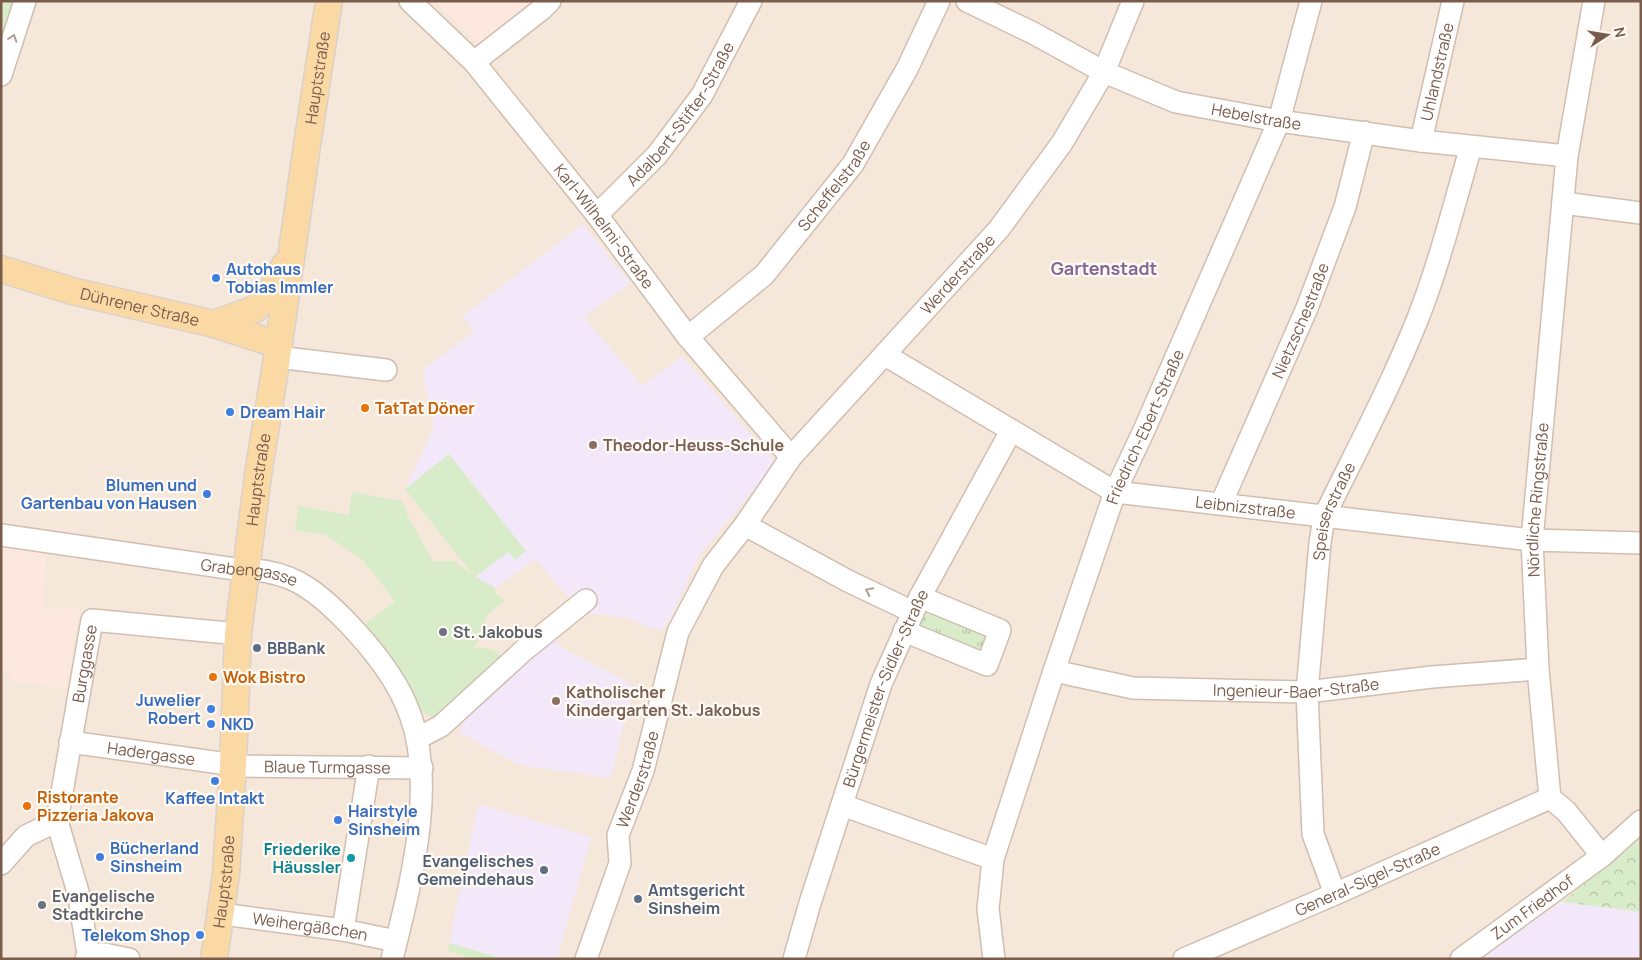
<svg xmlns="http://www.w3.org/2000/svg" width="1642" height="960" viewBox="0 0 1642 960" font-family="Manrope,sans-serif">
<style>
.residential{fill:#f5e8da}
.commercial{fill:#fde8e0}
.education{fill:#f3e8fa}
.grass{fill:#d8ecc9}
.forest{fill:url(#forest-crowns)}
.park{fill:url(#park-tufts)}
.lines{fill:none;stroke-linecap:round;stroke-linejoin:round}
.minor-casing{stroke:#d1beb0;stroke-width:24}
.major-casing{stroke:#dad1cd;stroke-width:29}
.minor{stroke:#fff;stroke-width:21}
.major{stroke:#fbd9a5;stroke-width:26}
.oneway{stroke:#af9d94}
.shop-dot{fill:#3f7fe0;stroke:#fffaf3;stroke-width:2}
.food-dot{fill:#e8710a;stroke:#fffaf3;stroke-width:2}
.education-dot{fill:#8d6e63;stroke:#fffaf3;stroke-width:2}
.worship-dot{fill:#6b7280;stroke:#fffaf3;stroke-width:2}
.service-dot{fill:#5c6f8a;stroke:#fffaf3;stroke-width:2}
.culture-dot{fill:#0f9aa8;stroke:#fffaf3;stroke-width:2}
.labels{text-anchor:middle;stroke-width:4.5;stroke-linejoin:round;paint-order:stroke}
.street-label{font-size:16px;fill:#7a5c4d;stroke:#fffaf3}
.shop-label{font-size:16px;font-weight:bold;fill:#366cbe;stroke:#fffaf3;text-anchor:start}
.food-label{font-size:16px;font-weight:bold;fill:#c56008;stroke:#fffaf3;text-anchor:start}
.education-label{font-size:16px;font-weight:bold;fill:#785e54;stroke:#fffaf3;text-anchor:start}
.worship-label{font-size:16px;font-weight:bold;fill:#5b616d;stroke:#fffaf3;text-anchor:start}
.service-label{font-size:16px;font-weight:bold;fill:#4e5e75;stroke:#fffaf3;text-anchor:start}
.culture-label{font-size:16px;font-weight:bold;fill:#0d838f;stroke:#fffaf3;text-anchor:end}
.neighbourhood-label{font-size:18px;font-weight:bold;fill:#846695;stroke:#fffaf3}
</style>
<defs>
<pattern id="forest-crowns" width="20" height="18" patternUnits="userSpaceOnUse" patternTransform="scale(1.25)"><rect width="20" height="18" fill="#d8ecc9"/><path d="M2 6a3 3 0 1 1 6 0M12 15a3 3 0 1 1 6 0" fill="none" stroke="#b4c2a5"/></pattern>
<pattern id="park-tufts" width="24" height="20" patternUnits="userSpaceOnUse" patternTransform="scale(1.25)"><rect width="24" height="20" fill="#d8ecc9"/><path d="M3 7l-1-3M5 7V3M7 7l1-3M15 17l-1-3M17 17v-4M19 17l1-3" fill="none" stroke="#b4c2a5"/></pattern>
</defs>
<rect width="100%" height="100%" fill="#fdf6ec"/>
<path class="residential" d="M15,1H1641V838L1562,902L1477,959H1V42Z"/>
<path class="commercial" d="M435,1H533L510,24L479,45Z
M1,545L47,551L43,606L79,609L66,689L11,681V670L1,669Z"/>
<path class="education" d="M583,224L630,283L584,317L642,386L682,356L776,463L699,556L673,613L663,630L647,627L628,618L582,612L535,559L496,588L475,577L405,489L434,427L425,386L424,375L425,368L474,332L463,316Z
M552,636L564,649L627,682L633,687L611,778L520,765L458,732L467,716Z
M478,804L591,837L557,959H504L449,943Z
M1562,902L1641,912V959H1477Z"/>
<path class="grass" d="M1,1H15L1,42Z
M449,454L526,551L515,560L509,552L475,577L496,588L494,592L505,601L487,615L482,633L474,648C487,648 496,648 503,659L440,717C429,718 422,713 416,705L362,626L395,601L363,560L326,535L295,530L299,506L349,515L352,492L402,501L409,519L433,561H454L473,575L405,489Z
M449,943L504,959H473L448,951Z"/>
<path class="forest" d="M1641,838V912L1562,902Z"/>
<path class="park" d="M923,606L992,633L983,656L913,628Z"/>
<g class="lines">
<g class="minor-casing">
<g id="minor">
<path id="s1" d="M410,1L474,62L597,215L688,337L791,457"/>
<path id="s2" d="M967,1L1033,33L1104,72L1176,102L1279,121L1421,141L1567,156"/>
<path d="M474,62L542,9L550,1"/>
<path d="M1,75L25,1"/>
<path id="s3" d="M1421,141L1453,1"/>
<path d="M1563,203L1641,213"/>
<path id="s4" d="M597,215L657,155L702,95L751,1"/>
<path id="s5" d="M688,337L764,275L853,164L907,69L939,1"/>
<path id="s6" d="M885,355L1115,492L1532,540L1641,543"/>
<path d="M277,357L386,370"/>
<path id="s7" d="M1221,504L1307,308L1345,207L1364,132"/>
<path d="M745,525L848,581L913,612"/>
<path id="s8" d="M1,535L235,569C288,569 312,586 347,622C369,645 392,673 405,702C440,777 411,882 392,959"/>
<path d="M904,631L987,665L1000,630L920,597"/>
<path id="s9" d="M1054,671L1133,688L1307,692L1432,677L1538,669"/>
<path d="M418,738L441,726L523,651L586,600"/>
<path id="s10" d="M70,742L242,766L422,768"/>
<path id="s11" d="M1550,798L1538,669L1532,540L1567,156L1594,1"/>
<path d="M1550,798L1566,811L1602,856"/>
<path d="M842,805L993,859"/>
<path d="M1,864L26,836L57,821"/>
<path id="s12" d="M1335,894L1313,834L1307,692L1320,543L1324,517C1356,451 1391,386 1418,318C1440,262 1454,204 1471,147"/>
<path id="s13" d="M222,914L343,930L396,941"/>
<path d="M343,930L369,766"/>
<path d="M88,954H104L129,959"/>
<path id="s14" d="M86,959L88,954L78,892L57,821L92,620L238,634"/>
<path id="s15" d="M586,959L620,863L618,835L643,771L678,632L713,566L745,525L791,457L999,229L1062,143L1104,72L1133,1"/>
<path id="s16" d="M794,959L810,903L881,684L920,597L1011,431"/>
<path id="s17" d="M994,959L988,909L993,859L1054,671L1115,492L1145,428L1279,121L1311,1"/>
<path id="s18" d="M1184,959L1335,894L1550,798"/>
<path id="s19" d="M1461,959L1602,856L1641,821"/>
</g>
</g>
<g class="major-casing">
<g id="major">
<path id="s20" d="M1,269L72,291L214,324L279,345"/>
<path d="M214,324L255,309L273,288L285,265"/>
<path id="s21" d="M214,959L226,874L233,765L238,634L258,475L277,357L306,152L329,1"/>
</g>
</g>
<use href="#minor" class="minor"/>
<use href="#major" class="major"/>
</g>
<defs><path id="oneway-chevron" d="M-2-3.5L2.5 0L-2 3.5" fill="none" stroke-width="1.6" stroke-linecap="round" stroke-linejoin="round" transform="scale(1.25)"/></defs>
<g class="oneway">
<use href="#oneway-chevron" transform="translate(13 38) rotate(-72)"/>
<use href="#oneway-chevron" transform="translate(869 591) rotate(-154)"/>
</g>
<g class="shop-dot">
<circle cx="216" cy="278" r="5"/>
<circle cx="230" cy="412" r="5"/>
<circle cx="207" cy="494" r="5"/>
<circle cx="211" cy="709" r="5"/>
<circle cx="211" cy="724" r="5"/>
<circle cx="215" cy="781" r="5"/>
<circle cx="338" cy="820" r="5"/>
<circle cx="100" cy="857" r="5"/>
<circle cx="200" cy="935" r="5"/>
</g>
<g class="food-dot">
<circle cx="365" cy="408" r="5"/>
<circle cx="213" cy="677" r="5"/>
<circle cx="27" cy="806" r="5"/>
</g>
<g class="education-dot">
<circle cx="593" cy="445" r="5"/>
<circle cx="556" cy="701" r="5"/>
</g>
<g class="worship-dot">
<circle cx="443" cy="632" r="5"/>
<circle cx="42" cy="905" r="5"/>
</g>
<g class="service-dot">
<circle cx="257" cy="648" r="5"/>
<circle cx="544" cy="870" r="5"/>
<circle cx="638" cy="899" r="5"/>
</g>
<circle class="culture-dot" cx="351" cy="858" r="5"/>
<g class="labels">
<g class="street-label">
<text dy="6" stroke="none"><textPath href="#s3" startOffset="71">Uhlandstraße</textPath></text>
<text dy="6" stroke="none"><textPath href="#s21" startOffset="888">Hauptstraße</textPath></text>
<text dy="6" stroke="none"><textPath href="#s4" startOffset="132">Adalbert-Stifter-Straße</textPath></text>
<text dy="6" stroke="none"><textPath href="#s2" startOffset="314">Hebelstraße</textPath></text>
<text dy="6" stroke="none"><textPath href="#s5" startOffset="212">Scheffelstraße</textPath></text>
<text dy="6" stroke="none"><textPath href="#s1" startOffset="298">Karl-Wilhelmi-Straße</textPath></text>
<text dy="6" stroke="none"><textPath href="#s15" startOffset="798">Werderstraße</textPath></text>
<text dy="6" stroke="none"><textPath href="#s20" startOffset="144">Dührener Straße</textPath></text>
<text dy="6" stroke="none"><textPath href="#s7" startOffset="200">Nietzschestraße</textPath></text>
<text dy="6" stroke="none"><textPath href="#s17" startOffset="559">Friedrich-Ebert-Straße</textPath></text>
<text dy="6" stroke="none"><textPath href="#s21" startOffset="482">Hauptstraße</textPath></text>
<text dy="6" stroke="none"><textPath href="#s11" startOffset="299">Nördliche Ringstraße</textPath></text>
<text dy="6" stroke="none"><textPath href="#s6" startOffset="399">Leibnizstraße</textPath></text>
<text dy="6" stroke="none"><textPath href="#s12" startOffset="390">Speiserstraße</textPath></text>
<text dy="6" stroke="none"><textPath href="#s8" startOffset="251">Grabengasse</textPath></text>
<text dy="6" stroke="none"><textPath href="#s14" startOffset="302">Burggasse</textPath></text>
<text dy="6" stroke="none"><textPath href="#s9" startOffset="244">Ingenieur-Baer-Straße</textPath></text>
<text dy="6" stroke="none"><textPath href="#s16" startOffset="286">Bürgermeister-Sidler-Straße</textPath></text>
<text dy="6" stroke="none"><textPath href="#s10" startOffset="82">Hadergasse</textPath></text>
<text dy="6" stroke="none"><textPath href="#s10" startOffset="259">Blaue Turmgasse</textPath></text>
<text dy="6" stroke="none"><textPath href="#s15" startOffset="189">Werderstraße</textPath></text>
<text dy="6" stroke="none"><textPath href="#s18" startOffset="200">General-Sigel-Straße</textPath></text>
<text dy="6" stroke="none"><textPath href="#s21" startOffset="78">Hauptstraße</textPath></text>
<text dy="6" stroke="none"><textPath href="#s19" startOffset="88">Zum Friedhof</textPath></text>
<text dy="6" stroke="none"><textPath href="#s13" startOffset="89">Weihergäßchen</textPath></text>
</g>
<g class="shop-label">
<text x="226" y="275">Autohaus<tspan x="226" dy="18">Tobias Immler</tspan></text>
<text x="240" y="418">Dream Hair</text>
<text x="197" y="491" text-anchor="end">Blumen und<tspan x="197" dy="18">Gartenbau von Hausen</tspan></text>
<text x="201" y="706" text-anchor="end">Juwelier<tspan x="201" dy="18">Robert</tspan></text>
<text x="221" y="730">NKD</text>
<text x="215" y="804" text-anchor="middle">Kaffee Intakt</text>
<text x="348" y="817">Hairstyle<tspan x="348" dy="18">Sinsheim</tspan></text>
<text x="110" y="854">Bücherland<tspan x="110" dy="18">Sinsheim</tspan></text>
<text x="190" y="941" text-anchor="end">Telekom Shop</text>
</g>
<g class="food-label">
<text x="375" y="414">TatTat Döner</text>
<text x="223" y="683">Wok Bistro</text>
<text x="37" y="803">Ristorante<tspan x="37" dy="18">Pizzeria Jakova</tspan></text>
</g>
<g class="education-label">
<text x="603" y="451">Theodor-Heuss-Schule</text>
<text x="566" y="698">Katholischer<tspan x="566" dy="18">Kindergarten St. Jakobus</tspan></text>
</g>
<g class="worship-label">
<text x="453" y="638">St. Jakobus</text>
<text x="52" y="902">Evangelische<tspan x="52" dy="18">Stadtkirche</tspan></text>
</g>
<g class="service-label">
<text x="267" y="654">BBBank</text>
<text x="534" y="867" text-anchor="end">Evangelisches<tspan x="534" dy="18">Gemeindehaus</tspan></text>
<text x="648" y="896">Amtsgericht<tspan x="648" dy="18">Sinsheim</tspan></text>
</g>
<g class="culture-label">
<text x="341" y="855">Friederike<tspan x="341" dy="18">Häussler</tspan></text>
</g>
<g class="neighbourhood-label">
<text x="1104" y="275">Gartenstadt</text>
</g>
</g>
<rect width="1642" height="960" fill="none" stroke="#7a5c4d" stroke-width="5"/>
<g transform="translate(1607 35) rotate(78)" stroke="#fffaf3" stroke-width="4" paint-order="stroke">
<path d="M0-4L9 19L0 12L-9 19Z" fill="#7a5c4d"/>
<text y="-8" font-size="14" font-weight="bold" text-anchor="middle" fill="#7a5c4d">N</text>
</g>
</svg>
